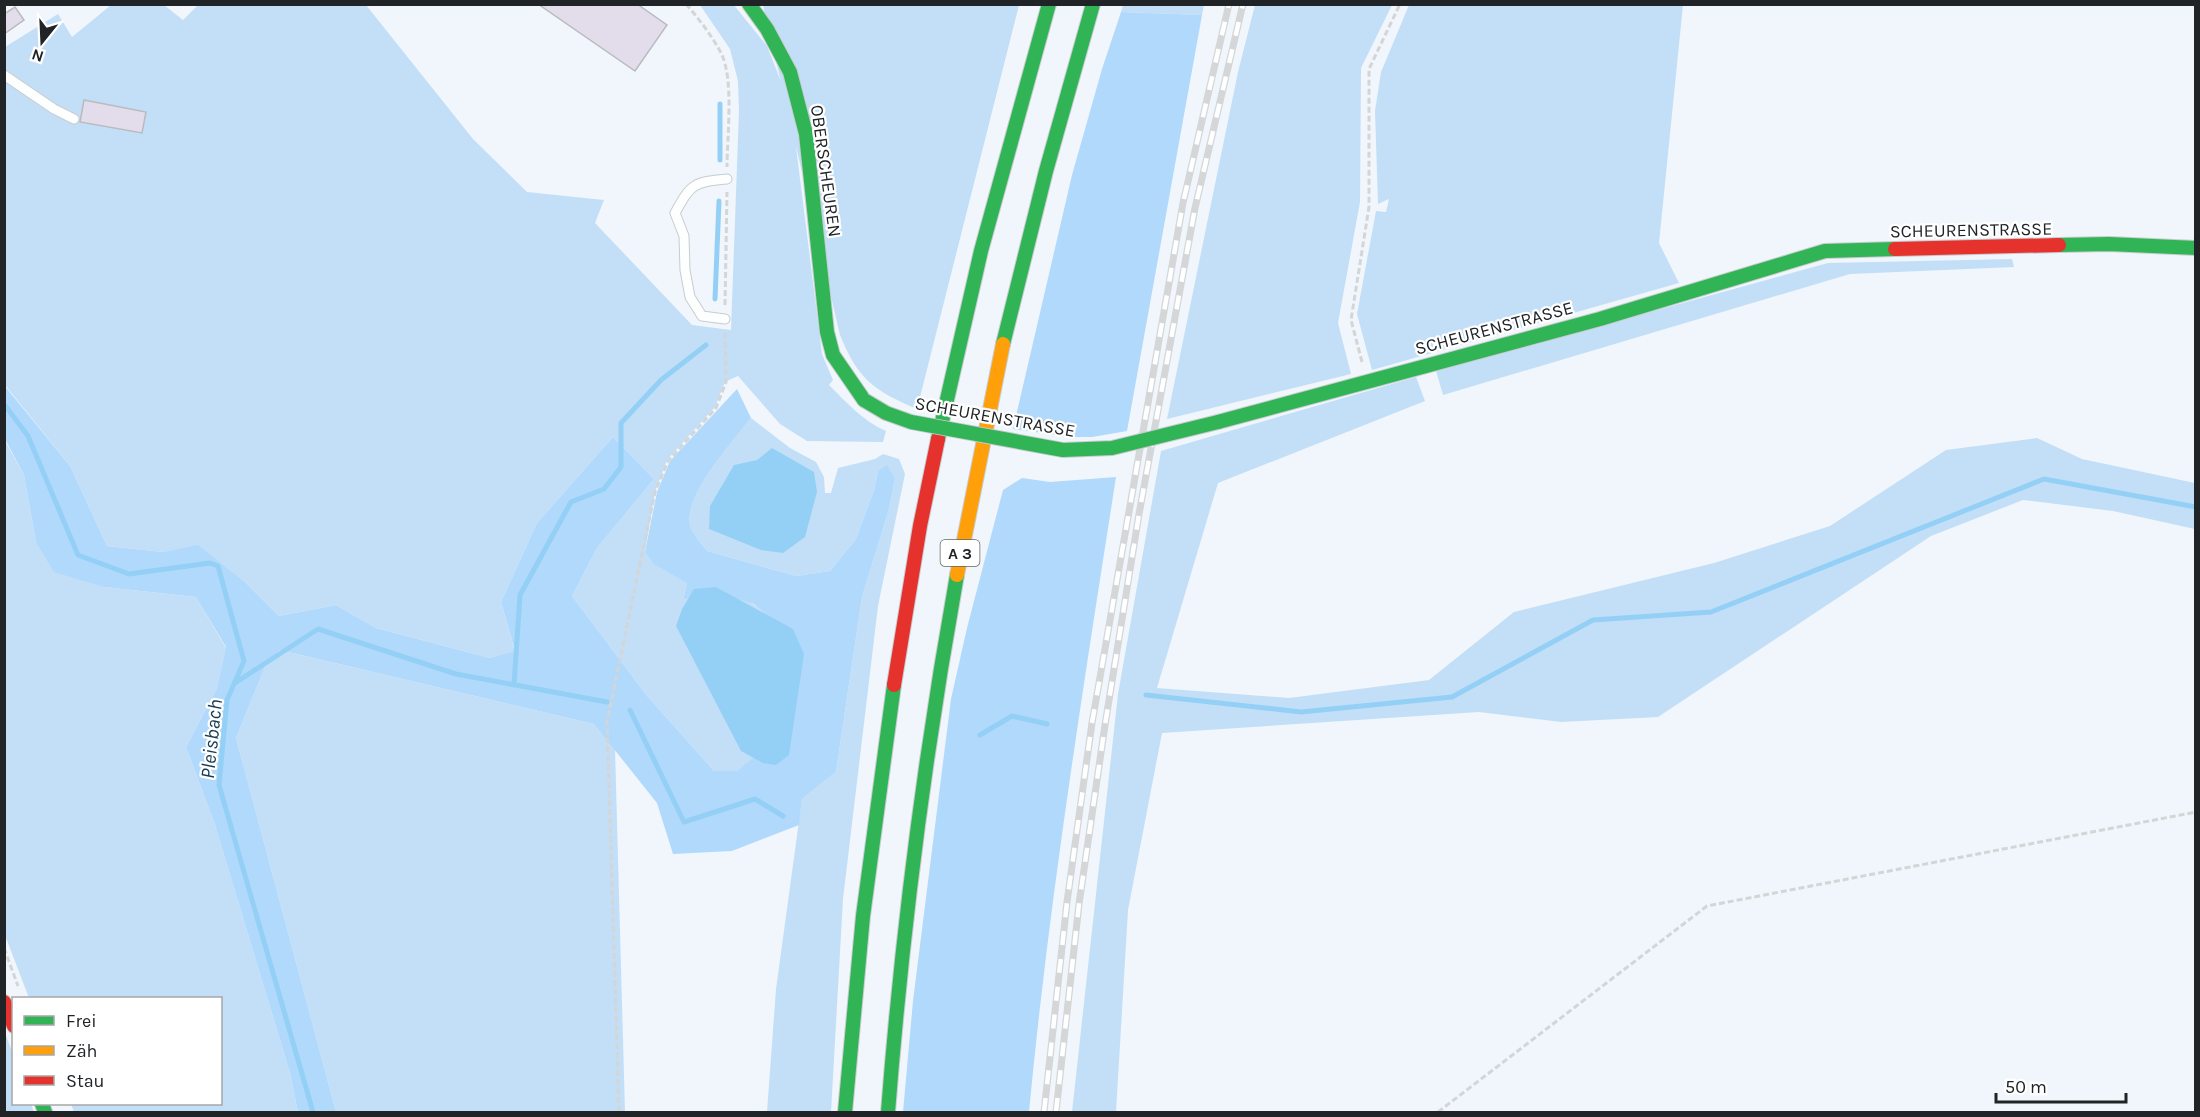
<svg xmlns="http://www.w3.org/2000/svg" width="2200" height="1117" viewBox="0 0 2200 1117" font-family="Karla,sans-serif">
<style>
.green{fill:#c3dff7}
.forest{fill:#b1d9fc}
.water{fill:#94d0f5}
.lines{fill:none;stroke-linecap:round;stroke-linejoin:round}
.stream{stroke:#94d0f5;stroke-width:5}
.building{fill:#e3dceb;stroke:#b9bbbe;stroke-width:1.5}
.lane-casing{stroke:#c8ccd0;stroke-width:11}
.fast-casing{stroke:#c8ccd0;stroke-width:16}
.slow-casing{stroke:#c8ccd0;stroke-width:16}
.jam-casing{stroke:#c8ccd0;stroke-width:16}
.path{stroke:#d3d5d7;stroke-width:3;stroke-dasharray:6 3;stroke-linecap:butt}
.lane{stroke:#fdfefe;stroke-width:9}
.fast{stroke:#30b455;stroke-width:14}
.slow{stroke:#ff9f0a;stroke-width:14}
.jam{stroke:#e5322d;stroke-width:14}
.rail-casing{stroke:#d4d6d7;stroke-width:7}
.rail{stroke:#fff;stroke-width:4.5;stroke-dasharray:14;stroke-linecap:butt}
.fast-bridge-casing{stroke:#c8ccd0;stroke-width:16;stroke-linecap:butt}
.fast-bridge{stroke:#30b455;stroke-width:14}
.labels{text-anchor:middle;stroke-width:4.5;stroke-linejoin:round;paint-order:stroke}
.shield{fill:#fff;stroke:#636668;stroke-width:1.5}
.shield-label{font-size:16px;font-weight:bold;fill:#202427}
.street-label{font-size:18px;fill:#202427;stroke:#fff}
.water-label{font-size:20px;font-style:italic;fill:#173c51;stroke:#fff}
</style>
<rect width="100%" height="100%" fill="#f0f6fb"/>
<path class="green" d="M733,4L767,46L791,107L822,354L833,380L829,385C847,403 863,421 886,431L883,442L807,441L780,424L738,376L725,382L715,407L667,460L655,492L645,552L687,583L683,600C708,593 730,592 753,604C762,609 771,619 779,625L754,758L737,771H714L648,697L572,596L597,548L654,479L613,437L537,523L501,602L515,652L490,658L376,628L336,605L279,616L245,582L198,546L163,552L107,546L70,466L5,385V47L58,14L72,37L111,5H164L183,20L198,5H366L473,139L527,192L604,200L595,223L692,325L731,330L739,111L738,81L730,49L700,5Z
M763,5H1019L917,409C875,391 858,380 840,335Z
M1123,5V4L1204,5L1202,15L1121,12Z
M1255,5H1392L1361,68L1360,202L1338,323L1351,374L1167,419L1238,72Z
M1409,5H1683L1659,243L1679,283L1372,370L1357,314L1376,211L1386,212L1389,199L1378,204L1375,111L1381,72Z
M2012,259L2014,267L1850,274L1443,395L1436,371L1828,263Z
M1416,377L1425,401L1218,483L1157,688L1289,698L1429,680L1514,612L1714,563L1830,526L1946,450L2037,438L2082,459L2195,483V529L2113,511L2023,500L1931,536L1658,717L1561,722L1479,712L1162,733L1128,910L1116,1112H1072L1118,694L1161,451Z
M751,418L790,448L816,462L824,477L825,493H831L838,468L875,459L883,454L899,459L905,474L878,606L843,899L831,1112H767L776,989L802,799L836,772L862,597L889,509L895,479L878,471L874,490L856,539L830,571L796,576L707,551C702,544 694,536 691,528C680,498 734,441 751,418Z
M4,439L24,475L36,542L104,587L196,597L226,648L217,688L186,747L215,825L290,1073L298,1112H74L71,1104H220V998H29L8,943L4,934Z
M280,650L594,724L615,749L625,1112H336L236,738L265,667Z
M4,1030L13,1054L14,1104H31L34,1112H5Z"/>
<path class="forest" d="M1121,12L1202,15L1127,431L1092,437H1073L1013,429L1072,175L1102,69Z
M4,385L70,466L107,546L163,552L198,545L245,582L279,616L336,605L376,628L490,658L515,651L501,602L537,523L613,437L654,479L597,548L572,596L648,697L714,771H737L754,757L779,625L754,604L728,596L705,594L683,600L687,583L654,564L645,552L657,492L670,461L737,389L751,418C734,441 680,498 691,528C694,536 702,544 707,551L796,576L830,571L856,539L874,490L878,471L887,465L895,479L889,509L862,597L836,772L802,799L799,825L732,851L673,854L657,803L594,724L280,650L265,667L236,738L336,1112H298L290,1073L215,825L186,747L217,688L226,647L196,597L104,587L54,572L36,542L24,475L5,439Z
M1116,477C1083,689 1049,900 1029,1112H903L913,1001L951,699L967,628L1003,490L1022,478L1050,482Z"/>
<path class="water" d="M772,448L814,472L817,492L805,537L783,553L761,550L709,529L710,506L734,465L757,460Z
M716,587L793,629L804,654L789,755L776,765L763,763L741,751L676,626L682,609L694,589Z"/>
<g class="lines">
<path class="stream" d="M720,160V104
M715,299L719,201
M4,404L28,436L78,555L129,574L210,563L218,566L244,661L227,700L219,785L313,1112
M235,683L318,629L456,674L607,702
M514,685L520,595L571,502L604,489L621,467V423L661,380L706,345
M1146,695L1301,712L1452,697L1593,620L1711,612L2044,479L2196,507
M630,710L684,822L755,799L783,816
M980,735L1012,716L1047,724"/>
</g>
<path class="building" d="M538,4H637L667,25L635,71Z
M15,7L24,20L4,34V14Z
M84,100L146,112L142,133L80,122Z"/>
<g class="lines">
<g class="lane-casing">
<path id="lane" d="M4,75L54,109L74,119
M725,319L702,316L690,297L685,270L684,236L675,213C691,184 693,182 727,179"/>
</g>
<g class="fast-casing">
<path id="fast" d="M749,4L767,29L790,72L806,134L827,332L833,355L864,400
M2059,245L2109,244L2196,248
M1003,344L1046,171L1093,4
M1218,422L1600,319L1825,251L1895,249
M938,439L981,251L1049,4
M42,1104L45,1112
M845,1112L863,916L894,685
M888,1112C902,932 925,753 957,575"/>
</g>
<g class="slow-casing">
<path id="slow" d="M957,575L1003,344"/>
</g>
<g class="jam-casing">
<path id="jam" d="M1895,249L2059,245
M894,685L920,526L938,439
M4,1002L14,1026"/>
</g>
<path class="path" d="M686,4C699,19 713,37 722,55C734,83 727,136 727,167
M725,305L727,192
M1362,362L1351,320L1369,207V69L1400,4
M4,948L18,986
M619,1112L607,722L655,492L668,461L716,408L726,382L725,330
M1438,1112L1707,906L2196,812"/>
<use href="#lane" class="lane"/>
<use href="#fast" class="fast"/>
<use href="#slow" class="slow"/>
<use href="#jam" class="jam"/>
<g class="rail-casing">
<path id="rail" d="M1044,1112L1067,902L1092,723L1183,203L1229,4
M1056,1112L1079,904L1105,725L1139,514L1195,208L1243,4"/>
</g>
<use href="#rail" class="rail"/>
<g class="fast-bridge-casing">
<path id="fast-bridge" d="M864,400L886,413L911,422L1063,450L1112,448L1218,422"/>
</g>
<use href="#fast-bridge" class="fast-bridge"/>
</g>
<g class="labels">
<rect class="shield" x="940.5" y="540" width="39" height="26" rx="4.5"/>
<g class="shield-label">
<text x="960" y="559">A 3</text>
</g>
<g class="street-label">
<text transform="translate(826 171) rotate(82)" y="6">OBERSCHEUREN</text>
<text transform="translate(1971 230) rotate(-1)" y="6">SCHEURENSTRASSE</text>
<text transform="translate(1494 328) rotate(-15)" y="6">SCHEURENSTRASSE</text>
<text transform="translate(995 417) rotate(10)" y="6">SCHEURENSTRASSE</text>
</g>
<g class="water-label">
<text transform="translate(211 739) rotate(-84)" y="7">Pleisbach</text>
</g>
</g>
<rect width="2200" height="1117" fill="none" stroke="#202427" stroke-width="12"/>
<rect x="12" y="997" width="210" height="108" fill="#ffffff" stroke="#a6a7a9" stroke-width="1.5"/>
<rect x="24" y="1016" width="30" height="9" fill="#30b455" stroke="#a6a7a9" stroke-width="1.5"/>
<text x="66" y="1027" font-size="18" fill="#202427">Frei</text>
<rect x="24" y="1046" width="30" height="9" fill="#ff9f0a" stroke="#a6a7a9" stroke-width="1.5"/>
<text x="66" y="1057" font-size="18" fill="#202427">Zäh</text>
<rect x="24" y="1076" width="30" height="9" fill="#e5322d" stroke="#a6a7a9" stroke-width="1.5"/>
<text x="66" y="1087" font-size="18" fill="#202427">Stau</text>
<g transform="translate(42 42) rotate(198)" stroke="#ffffff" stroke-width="4.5" paint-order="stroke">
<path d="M0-4.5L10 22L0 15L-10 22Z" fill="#202427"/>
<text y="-9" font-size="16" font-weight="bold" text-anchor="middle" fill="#202427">N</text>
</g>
<path d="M1996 1093v9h130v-9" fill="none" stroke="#202427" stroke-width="3"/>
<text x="2005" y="1093" font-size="18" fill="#202427" stroke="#ffffff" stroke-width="4.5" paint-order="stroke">50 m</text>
</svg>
